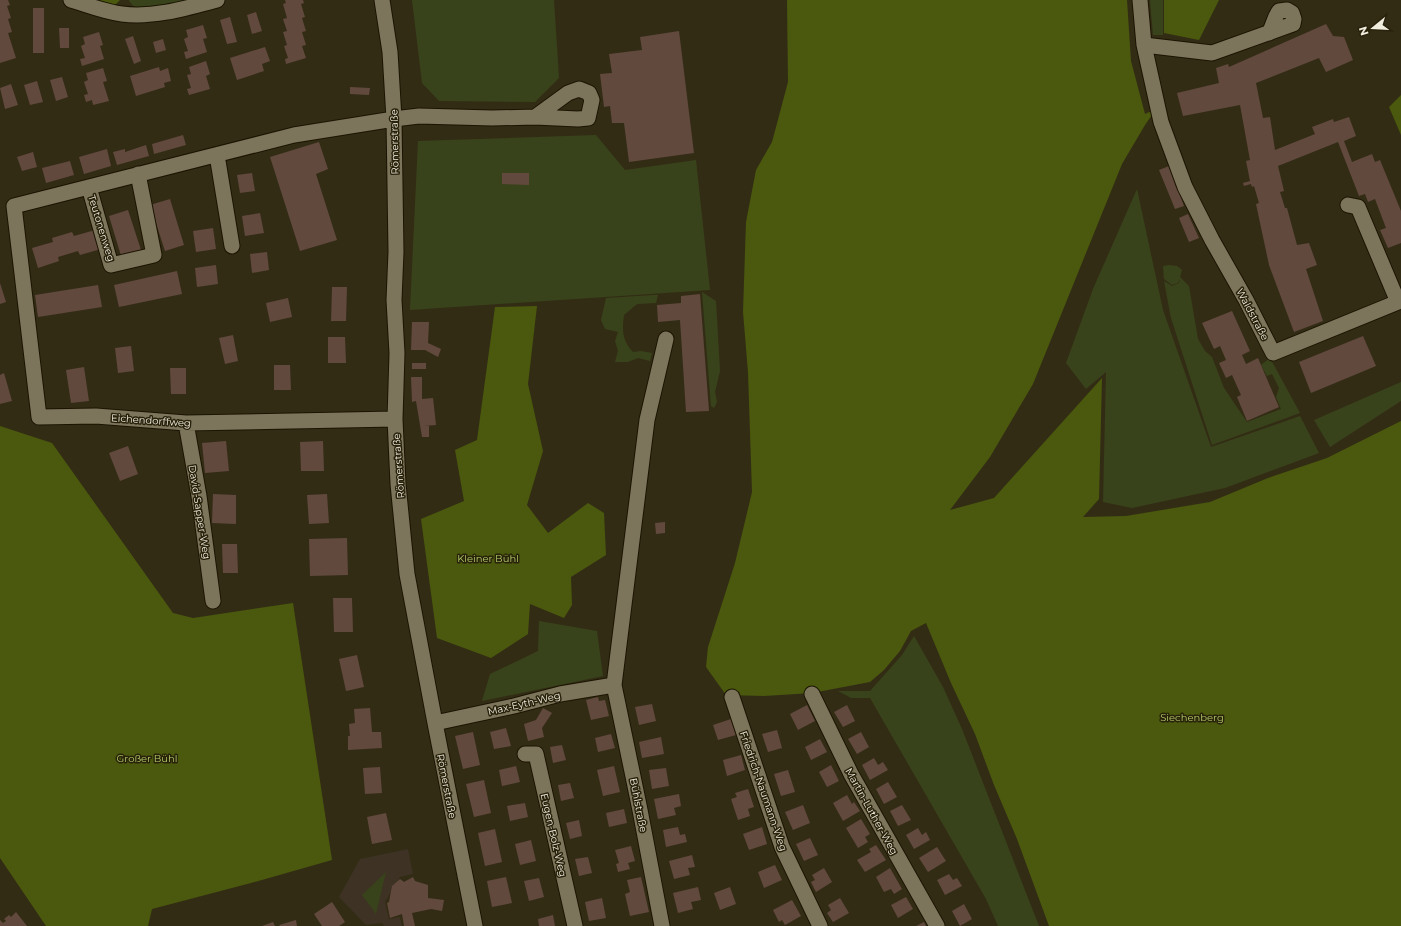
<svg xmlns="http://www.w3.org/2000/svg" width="1401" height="926" viewBox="0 0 1401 926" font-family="Montserrat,sans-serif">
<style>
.education{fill:#3d3223}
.green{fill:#39431b}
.forest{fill:#4a590d}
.building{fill:#61493d}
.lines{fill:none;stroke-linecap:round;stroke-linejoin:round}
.minor-casing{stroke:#1b1401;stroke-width:17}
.minor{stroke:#7c745b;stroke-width:15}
.labels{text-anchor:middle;stroke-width:3;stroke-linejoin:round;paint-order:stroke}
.street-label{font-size:10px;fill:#f0ecde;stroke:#29220b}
.park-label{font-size:10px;fill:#b2cc69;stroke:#29220b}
</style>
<rect width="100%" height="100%" fill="#332c15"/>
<path class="education" d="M408,849L413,874L400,877L385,902L389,919L400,917L402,926H384L382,923L366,925L339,897L360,859Z"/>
<path class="green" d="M129,0H196L138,11L129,1Z
M412,0H554L559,78L535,102L439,101L422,83Z
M1150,0H1163V35H1153Z
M596,135L625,170L696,160L710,290L410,310L418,141Z
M1137,189L1163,310L1211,447L1300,416L1319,453L1225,488L1132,508L1103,502L1106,372L1086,389L1066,363L1093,289Z
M1169,265L1177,266L1182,270L1180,277L1189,286L1198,339L1205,351L1212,357L1224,388L1247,422L1281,409L1276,397L1279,388L1272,374L1267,376L1261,365L1270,358L1300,413L1212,445L1171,318L1164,281L1172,286L1179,283L1180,279L1178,283L1172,285L1164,279L1163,266Z
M702,292L716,301L720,371L715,392L717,402L714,408L711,406Z
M653,295H658L656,303L637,304L624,315C622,331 622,340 633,352L641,351L652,353L650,361L638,358L628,362H615L618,351L615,341L618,332L605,329L601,320L606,298Z
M1401,382V401L1330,447L1314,420Z
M539,621L597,631L603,676L482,701L490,674L538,651Z
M914,636L943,687L962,729L1039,926H998L986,899L870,698H851L838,691H870L902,655Z
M386,872L376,914L362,895Z"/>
<path class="forest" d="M87,0H120L114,6Z
M787,0H1127L1131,61L1145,114L1156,109L1145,125L1122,164L1033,384L990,457L950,510L994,498L1102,378L1099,499L1083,517L1126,516L1210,502L1268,478L1327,458L1401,421V926H1049L1017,839L994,785L975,734L951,683L926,623L911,631L900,651L884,670L870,682L812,693L764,696L726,695L706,667L708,647L735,563L752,492L748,372L743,312L746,222L756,170L772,142L788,82Z
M1164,0H1219L1199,40L1164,33Z
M1401,95V135L1389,107Z
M537,306L528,384L543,451L527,505L548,533L588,503L604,513L606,555L571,577L572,605L564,618L530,604L528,634L491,658L437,638L421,519L464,501L455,450L477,440L495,307Z
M0,426L52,443L173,613L193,618L293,603L332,860L251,883L152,909L148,926H46L0,858Z"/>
<path class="building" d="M0,0H8L10,5L7,6L11,18L8,19L12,32L8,33L16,58L0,63Z
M285,0H303L304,3L301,4L305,17L302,18L306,31L302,32L306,45L302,46L306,58L286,64L285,59L288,58L284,46L287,45L283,32L287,31L283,19L287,18L283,4L286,3Z
M33,8H44V53H33Z
M256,12L262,31L252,34L247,15Z
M230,17L237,42L227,44L220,20Z
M1326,24L1333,36L1344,37L1353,60L1326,72L1319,58L1256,83L1263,118L1270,117L1275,150L1315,134L1312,127L1333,119L1334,122L1349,117L1356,136L1344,141L1352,162L1372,154L1375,162L1380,160L1401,211V243L1388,248L1380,230L1386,228L1375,199L1368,202L1365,194L1359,196L1338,142L1278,166L1284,191L1280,192L1285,208H1287L1297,245L1309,243L1317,265L1306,269L1323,321L1294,332L1269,265L1256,204L1259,203L1254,186L1252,187L1251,184L1244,186L1243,183L1250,181L1246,161L1250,160L1240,105L1183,116L1177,93L1219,83L1216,68L1228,64L1229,67Z
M203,25L207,38L203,39L207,52L186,59L184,52L188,51L184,39L188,37L186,30Z
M59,28H69V48H60Z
M679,31L694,153L629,162L624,123H612L610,106L604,107L600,74L612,73L609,54L642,50L640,37Z
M99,32L103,45L100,46L104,59L82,66L80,59L85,58L81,46L85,44L83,37Z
M133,36L141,61L134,64L125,39Z
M163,39L166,50L156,53L153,42Z
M265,47L270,61L262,64L264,71L237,80L230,58Z
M206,61L210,74L206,76L210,89L189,95L187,89L191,88L187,75L191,74L189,67Z
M159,67L160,71L168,68L171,81L164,83L165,87L136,96L130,76Z
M103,68L107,81L103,82L109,101L93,105L92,100L86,102L84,95L88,94L84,82L88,80L86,73Z
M62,77L68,97L56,101L50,80Z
M37,81L43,102L30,105L24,85Z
M11,84L18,105L5,109L0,88Z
M350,87L370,88L369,95L350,94Z
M183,135L186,145L154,154L152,144Z
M319,142L328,169L316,174L337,240L300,251L270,157Z
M146,145L149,156L117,165L113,152L125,149V152Z
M107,149L111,166L84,174L79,157Z
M33,152L37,167L22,171L17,157Z
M70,161L74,175L46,183L42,168Z
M1169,166L1184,206L1175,209L1159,170Z
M252,173L255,191L240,193L237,175Z
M502,173H529V185L502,184Z
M170,199L184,245L165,251L150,205Z
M128,210L142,253L122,259L109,216Z
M260,213L264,233L245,236L242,216Z
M1188,214L1199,238L1189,242L1179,218Z
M213,228L216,249L196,252L193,231Z
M95,230L101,249L80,255L78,251L58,257L59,261L38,268L32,248L53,242L52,238L72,232L74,236Z
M267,252L269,270L252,273L250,254Z
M216,265L218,284L197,287L195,268Z
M177,271L182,294L119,307L114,285Z
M0,283L6,302L0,304Z
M98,285L102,307L38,317L35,295Z
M332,287H347L346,321H331Z
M700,294L709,411L686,412L680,320L658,322L657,305L681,303V296Z
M288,298L292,317L270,322L266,303Z
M1232,311L1250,351L1242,355L1246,364L1258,358L1279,407L1247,421L1237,397L1241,395L1232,375L1226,378L1219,363L1226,360L1220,346L1214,349L1202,323Z
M412,322H429L428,343L441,349L438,357L425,350H411Z
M233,335L238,361L225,364L219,338Z
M1363,336L1376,366L1311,393L1299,362Z
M328,337H345L346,363H328Z
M131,346L134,371L118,373L115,348Z
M412,363H426V369H412Z
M274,365H290L291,390H274Z
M84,367L89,401L71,403L66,370Z
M170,368H186V394H171Z
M4,373L12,401L0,404V375Z
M411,377H422V399L433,398L436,425L424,426H429V437H422L416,401L412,402Z
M226,441L229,471L205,473L202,443Z
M323,441L324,471H301L300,442Z
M128,446L138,474L120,481L109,453Z
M213,494L236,495V524L212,523Z
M327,494L329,523L309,524L307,495Z
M665,522V533L656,534L655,523Z
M347,538L348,575L310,576L309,539Z
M222,544H237L238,573H223Z
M333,598H352L353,632H334Z
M357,655L364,687L346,691L339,659Z
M598,697L599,701L605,700L609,716L591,720L586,700Z
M652,704L656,721L639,725L635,707Z
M807,705L815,721L798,730L790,714Z
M847,705L855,721L843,727L834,712Z
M370,708L372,732H381L382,748L348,750V736H350L349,724L355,723L354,709Z
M543,708L552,713L542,728L544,737L528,741L524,724L536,720Z
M731,719L736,735L718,740L713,725Z
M506,728L511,746L494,749L490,732Z
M777,730L782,748L768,752L762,734Z
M473,732L480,765L463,769L455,736Z
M861,732L869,747L857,754L848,739Z
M611,734L615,748L598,752L595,738Z
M661,737L664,754L642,758L639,742Z
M820,739L827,752L811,760L805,747Z
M562,745L566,760L553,763L550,747Z
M741,755L745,770L727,776L723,760Z
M874,758L878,765L883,762L888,770L870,780L862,765Z
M831,765L839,781L827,787L819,772Z
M516,766L520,782L502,786L499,770Z
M614,766L620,792L603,796L597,770Z
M380,767L382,793L365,794L363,768Z
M666,768L669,786L652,789L649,770Z
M788,770L795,792L781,796L774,774Z
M484,780L491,813L474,817L466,784Z
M888,782L897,797L884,804L876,789Z
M570,783L574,798L561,801L558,785Z
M748,789L754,807L748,809L750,816L738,820L731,799L737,797L735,793Z
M679,794L681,806L674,808L676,815L658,819L654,799Z
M847,795L852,804L854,802L860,811L843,821L833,803Z
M525,803L528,817L510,821L507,806Z
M803,805L810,823L793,830L785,812Z
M902,805L911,820L898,826L890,811Z
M624,809L627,823L609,827L606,813Z
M386,813L392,840L372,844L367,817Z
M861,819L870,834L865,837L868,842L858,848L846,828Z
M579,820L582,836L570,839L566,823Z
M678,827L680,835L685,834L687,842L666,847L663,830Z
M762,827L767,844L749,850L743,834Z
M918,828L922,835L926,832L930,840L914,849L906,835Z
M495,829L502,862L485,866L478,833Z
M810,838L818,855L804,861L796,844Z
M531,840L536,861L520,865L515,844Z
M876,845L886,860L865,872L857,860L871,852L869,849Z
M631,846L635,861L628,863L630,869L618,872L616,864L619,863L615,850Z
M937,847L946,861L928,872L919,858Z
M692,855L695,867L688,868L690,875L674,879L669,861Z
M588,857L592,873L579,876L575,859Z
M775,865L782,880L764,888L758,872Z
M824,868L832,882L816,892L811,882L815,880L812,875Z
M890,868L902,889L894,894L891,889L884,892L876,877Z
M949,874L953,880L957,878L962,886L945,895L937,880Z
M413,877L415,881L428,885V898L444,900L443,906L442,911L431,909L412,913L415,926H404L402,914L390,918L387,903L389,902L392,886L400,879L404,882Z
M506,877L512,903L492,907L487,881Z
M641,877L649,912L630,916L625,894L630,892L627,880Z
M539,878L544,897L529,901L524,881Z
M698,887L701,900L691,902L693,909L678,913L673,893Z
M730,887L736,904L720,910L714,893Z
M906,897L913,909L898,918L891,905Z
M602,898L606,918L589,921L585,902Z
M840,898L849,913L833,922L827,913L831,910L828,905Z
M792,900L801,916L785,925L782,920L779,922L773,910Z
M332,902L345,922L339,926H322L314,914Z
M964,904L972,919L960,926L952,911Z
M16,912L27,926H0V920L3,923L6,921L4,919L9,915L11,917Z
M553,915L555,926H539L538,919Z
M296,920L297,926H280L279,925Z
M273,922L275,926H262Z
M924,922L926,926H916Z"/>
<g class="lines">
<g class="minor-casing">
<path id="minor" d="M71,0C88,5 105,12 122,14C154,18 187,8 217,0
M382,0L390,52L394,119L396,252L394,300L397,353L395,419L398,484L407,574L435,723L475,926
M1140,0L1144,45L1161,122L1185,187L1212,240L1246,300L1273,353L1398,302L1358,207L1348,205
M1144,45L1212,53L1293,24L1294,19L1292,13L1287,10L1279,11C1274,18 1273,26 1269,33
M217,155L232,246
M89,187L111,265L154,255L138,174
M395,419L186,423L96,416L39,417L14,206L294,135L394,119L419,116L492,118L535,117L578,119L588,118L592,100L589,93L579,89L568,93L535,117
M186,423L199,496L213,601
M812,694L851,774L937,926
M732,697L782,847L820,926
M435,723L514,706L560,694L614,685
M525,754H536L575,926
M662,926L640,810L614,685L647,420L666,339"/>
</g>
<use href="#minor" class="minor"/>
</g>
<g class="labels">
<g class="street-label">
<text transform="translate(394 142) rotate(-91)" y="4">Römerstraße</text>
<text transform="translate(102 228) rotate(73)" y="4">Teutonenweg</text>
<text transform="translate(1253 314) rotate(62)" y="4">Waldstraße</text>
<text transform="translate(151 420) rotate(4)" y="4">Eichendorffweg</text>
<text transform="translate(398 466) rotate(-94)" y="4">Römerstraße</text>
<text transform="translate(200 512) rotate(81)" y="4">David-Sapper-Weg</text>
<text transform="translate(524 703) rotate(-13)" y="4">Max-Eyth-Weg</text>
<text transform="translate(447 786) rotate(79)" y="4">Römerstraße</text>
<text transform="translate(764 791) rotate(71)" y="4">Friedrich-Naumann-Weg</text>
<text transform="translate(639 805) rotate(79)" y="4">Bühlstraße</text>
<text transform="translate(872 811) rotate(61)" y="4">Martin-Luther-Weg</text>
<text transform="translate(554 835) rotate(77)" y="4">Eugen-Bolz-Weg</text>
</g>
<g class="park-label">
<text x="488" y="562">Kleiner Bühl</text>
<text x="1192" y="721">Siechenberg</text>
<text x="147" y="762">Großer Bühl</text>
</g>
</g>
<g transform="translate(1373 28) rotate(252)" stroke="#29220b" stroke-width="3" paint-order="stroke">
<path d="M0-3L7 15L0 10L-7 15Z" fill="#f0ecde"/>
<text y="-6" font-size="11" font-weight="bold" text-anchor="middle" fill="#f0ecde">N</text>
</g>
</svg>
